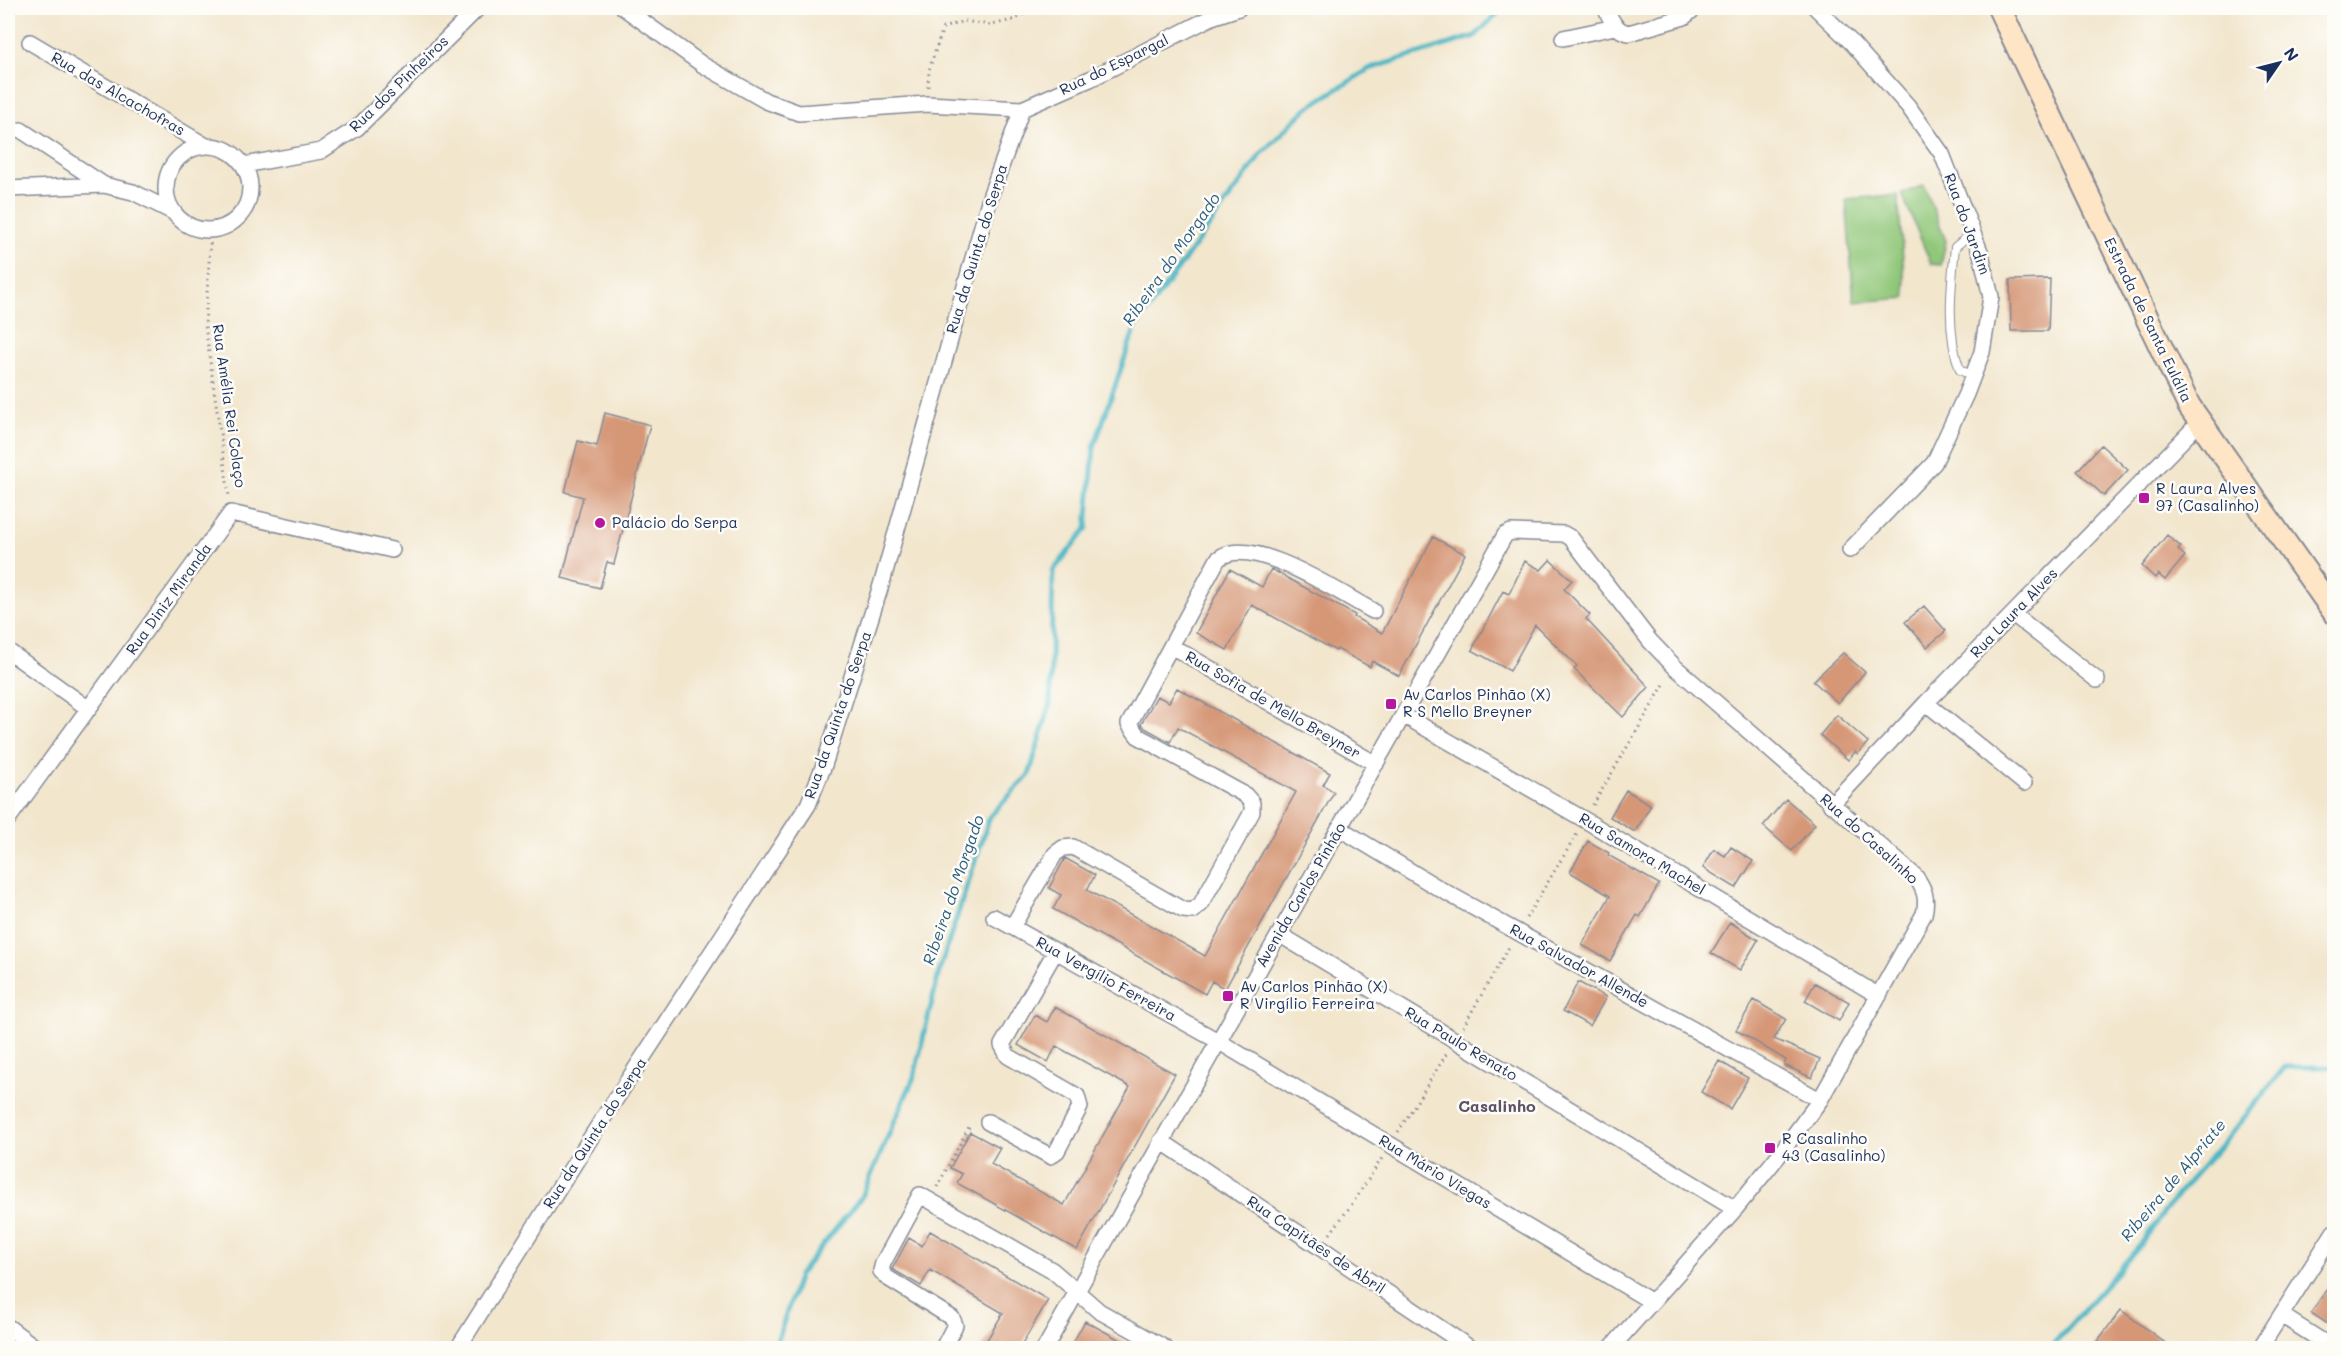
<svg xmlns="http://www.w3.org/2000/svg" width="2342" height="1356" viewBox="0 0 2342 1356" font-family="Mali,sans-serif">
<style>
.green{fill:#90c779;stroke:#567b6c;stroke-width:1.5}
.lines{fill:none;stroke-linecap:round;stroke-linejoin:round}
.stream{stroke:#49b6c4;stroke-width:5}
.building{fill:#d69777}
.lane-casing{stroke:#868a96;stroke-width:10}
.street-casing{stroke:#868a96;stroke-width:18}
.secondary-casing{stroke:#868a96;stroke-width:26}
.path{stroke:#868a96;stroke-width:3;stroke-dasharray:1.5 4.5;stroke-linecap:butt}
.lane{stroke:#fff;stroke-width:8}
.street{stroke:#fff;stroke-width:15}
.secondary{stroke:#fee5c5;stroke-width:22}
.poi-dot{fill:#b5179e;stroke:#fdfcf7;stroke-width:2}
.labels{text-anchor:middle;stroke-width:5;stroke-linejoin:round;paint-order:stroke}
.street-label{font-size:15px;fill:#1b2f5e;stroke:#fdfcf7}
.poi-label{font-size:15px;fill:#1b2f5e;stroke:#fdfcf7;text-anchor:start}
.water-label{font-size:16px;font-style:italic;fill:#2b5e82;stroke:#fdfcf7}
.neighbourhood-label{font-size:16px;font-weight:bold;fill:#5c5367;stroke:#fdfcf7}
</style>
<rect width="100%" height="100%" fill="#fdfcf7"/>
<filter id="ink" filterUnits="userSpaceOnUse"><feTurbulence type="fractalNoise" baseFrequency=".0167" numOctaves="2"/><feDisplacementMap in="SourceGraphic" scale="12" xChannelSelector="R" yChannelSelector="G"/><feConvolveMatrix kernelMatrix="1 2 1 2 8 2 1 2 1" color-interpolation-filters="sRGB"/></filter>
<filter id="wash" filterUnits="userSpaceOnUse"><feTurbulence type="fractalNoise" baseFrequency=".008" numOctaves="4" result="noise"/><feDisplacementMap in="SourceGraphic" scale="24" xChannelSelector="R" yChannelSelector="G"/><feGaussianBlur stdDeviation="1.35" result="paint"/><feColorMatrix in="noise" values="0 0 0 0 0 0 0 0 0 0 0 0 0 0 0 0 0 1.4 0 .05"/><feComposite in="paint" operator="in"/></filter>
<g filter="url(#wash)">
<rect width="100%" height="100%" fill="#f2e6cd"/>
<path class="green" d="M1924,185L1946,241L1941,265L1931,264L1902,194Z
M1898,195L1906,298L1854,302L1846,199Z"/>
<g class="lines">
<path class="stream" d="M775,1348L799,1275L862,1196L914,1077L940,968L990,816L1029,775L1050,705L1053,571L1087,528L1094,447L1135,328L1262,153L1307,108L1369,69L1475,36L1503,8
M2050,1348L2137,1249L2177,1195L2230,1135L2285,1067H2334"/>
</g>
<g id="blocks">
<path class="building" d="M2050,279L2048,331H2011L2010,280Z
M605,413L650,425L614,564L607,562L600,588L562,578L583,497L565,492L578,441L597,446Z
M2101,445L2128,470L2104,496L2077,471Z
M2167,535L2181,547L2178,550L2185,556L2165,580L2158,574L2155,578L2142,566Z
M1433,537L1465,554L1399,676L1372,661L1370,667L1337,649L1336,651L1252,605L1227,650L1196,633L1230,569L1262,587L1271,569L1355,615L1354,617L1382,633Z
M1550,560L1572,580L1564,589L1590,615L1586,619L1649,687L1623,717L1574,669L1577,666L1535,625L1510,671L1472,650L1503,591L1509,594L1525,561L1541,570Z
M1924,606L1946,631L1927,647L1905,622Z
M1843,653L1865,672L1838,703L1813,681Z
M1177,688L1330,773L1323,785L1334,792L1225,989L1212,981L1205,994L1053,909L1061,895L1049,888L1065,858L1095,875L1087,890L1205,956L1296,792L1178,727L1170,742L1145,728L1141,724L1157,696L1169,702Z
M1837,715L1868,742L1858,754L1855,752L1848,760L1820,735Z
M1626,790L1651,805L1635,832L1610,817Z
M1786,799L1815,824L1792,851L1763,826Z
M1588,841L1609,853L1608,855L1659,884L1640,917L1637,915L1610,961L1582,945L1610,896L1570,872Z
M1731,847L1753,861L1736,888L1703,868L1714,849L1725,856Z
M1730,922L1758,940L1740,970L1711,953Z
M1578,982L1606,997L1590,1026L1563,1011Z
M1815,983L1849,1002L1839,1021L1805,1001Z
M1754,1000L1786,1019L1774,1039L1820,1059L1812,1078L1784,1065L1786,1060L1736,1030Z
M1055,1007L1175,1074L1077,1250L957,1183L962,1174L950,1168L970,1132L1000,1148L991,1164L1064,1205L1130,1087L1056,1046L1048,1062L1018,1045L1035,1015L1047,1022Z
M1719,1061L1748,1078L1730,1109L1701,1092Z
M930,1231L1048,1300L1020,1348H982L1003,1313L930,1270L921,1286L892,1269L909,1238L922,1246Z
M2334,1278V1328L2311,1313Z
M2121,1310L2172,1348H2092Z
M1085,1321L1135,1348H1070Z"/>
</g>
</g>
<g filter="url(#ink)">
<use href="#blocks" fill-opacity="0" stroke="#868a96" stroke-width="1.5"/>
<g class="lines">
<g class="lane-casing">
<path id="lane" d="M1973,232L1955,247C1951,288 1946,332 1960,370L1973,376"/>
</g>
<g class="street-casing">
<path id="street" d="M624,8L703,65L766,101L799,113L927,104L1022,109L1090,79L1212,17L1239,8
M1605,8C1611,19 1615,31 1629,33L1684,17L1695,8
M1816,8L1851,42L1908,106L1942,154L1981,254L1991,297L1982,352L1966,394L1934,463L1850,550
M1563,38L1615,27
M30,42L206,146
M21,130L104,185
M166 188a42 42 0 1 1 84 0a42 42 0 1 1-84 0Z
M244,165L321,151L357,128L478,8
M8,189L104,185L133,192L173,212
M2013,614L2097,680
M1171,646L1376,764
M8,651L89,709
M1926,703L2024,783
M1403,715L1585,820L1879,996
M1831,805L1926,703L2199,423
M8,819L231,513L392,550
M1339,828L1440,889L1820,1100
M994,917L1218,1041L1652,1302
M1012,927L1055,854L1063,848L1073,847L1183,910L1193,911L1201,904L1252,812V803L1245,795L1138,736L1129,724L1218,559C1250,532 1341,594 1373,611
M1279,934L1735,1209
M988,1122L1050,1156L1057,1151L1080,1107L1077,1096L1008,1056L1002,1045L1055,952
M1161,1141L1470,1348
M2281,1315L2333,1348
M8,1327L36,1348
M458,1348L602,1120L808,805L824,765L883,579L991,194L1022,109
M943,1348L955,1325L952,1318L886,1277L881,1271L883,1263L920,1195L1052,1270L1099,1311L1165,1348
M1045,1348L1505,535L1511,532L1564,534L1571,538L1650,641L1675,667L1915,876C1924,888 1928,898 1924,914L1820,1100L1779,1155L1735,1209L1611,1348
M2260,1348L2334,1232"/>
</g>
<g class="secondary-casing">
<path id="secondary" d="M1999,8L2189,406L2334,612"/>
</g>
<path class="path" d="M928,87L929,70L943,28L964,21L992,25L1016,19L1033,8
M211,231L205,325L229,496
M1593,805L1666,681
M1526,918L1577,834
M1463,1027L1509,947
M1398,1132L1447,1053
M937,1187L969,1127L972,1126
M1330,1234L1357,1197L1382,1158"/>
<use href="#lane" class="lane"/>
<use href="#street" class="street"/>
<use href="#secondary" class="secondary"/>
</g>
</g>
<g class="poi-dot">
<rect x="2138" y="492" width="12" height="12" rx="3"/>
<circle cx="600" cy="523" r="6"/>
<rect x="1385" y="698" width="12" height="12" rx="3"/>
<rect x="1222" y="990" width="12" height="12" rx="3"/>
<rect x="1764" y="1142" width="12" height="12" rx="3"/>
</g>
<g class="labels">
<g class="street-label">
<text transform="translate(1114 65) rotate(-26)" y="5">Rua do Espargal</text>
<text transform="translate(399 84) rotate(-44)" y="5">Rua dos Pinheiros</text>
<text transform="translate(118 94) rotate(30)" y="5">Rua das Alcachofras</text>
<text transform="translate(1967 224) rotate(70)" y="5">Rua do Jardim</text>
<text transform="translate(977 249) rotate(-73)" y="5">Rua da Quinta do Serpa</text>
<text transform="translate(2148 320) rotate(64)" y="5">Estrada de Santa Eulália</text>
<text transform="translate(229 406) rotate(82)" y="5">Rua Amélia Rei Colaço</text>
<text transform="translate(169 599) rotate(-54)" y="5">Rua Diniz Miranda</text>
<text transform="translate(2014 613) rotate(-46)" y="5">Rua Laura Alves</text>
<text transform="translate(1273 705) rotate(30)" y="5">Rua Sofia de Mello Breyner</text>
<text transform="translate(838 715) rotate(-71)" y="5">Rua da Quinta do Serpa</text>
<text transform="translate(1869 839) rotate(42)" y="5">Rua do Casalinho</text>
<text transform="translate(1642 854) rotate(31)" y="5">Rua Samora Machel</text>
<text transform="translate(1301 895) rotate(-60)" y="5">Avenida Carlos Pinhão</text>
<text transform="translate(1579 966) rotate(29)" y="5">Rua Salvador Allende</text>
<text transform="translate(1106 979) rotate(29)" y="5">Rua Vergílio Ferreira</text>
<text transform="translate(1461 1044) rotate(31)" y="5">Rua Paulo Renato</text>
<text transform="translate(595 1133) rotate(-57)" y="5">Rua da Quinta do Serpa</text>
<text transform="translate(1435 1172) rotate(31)" y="5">Rua Mário Viegas</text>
<text transform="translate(1316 1245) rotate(34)" y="5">Rua Capitães de Abril</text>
</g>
<g class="poi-label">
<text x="2156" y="494">R Laura Alves<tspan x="2156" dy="17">97 (Casalinho)</tspan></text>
<text x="612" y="528">Palácio do Serpa</text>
<text x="1403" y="700">Av Carlos Pinhão (X)<tspan x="1403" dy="17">R S Mello Breyner</tspan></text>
<text x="1240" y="992">Av Carlos Pinhão (X)<tspan x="1240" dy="17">R Virgílio Ferreira</tspan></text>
<text x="1782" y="1144">R Casalinho<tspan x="1782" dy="17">43 (Casalinho)</tspan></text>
</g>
<g class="water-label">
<text transform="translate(1171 259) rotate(-55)" y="6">Ribeira do Morgado</text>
<text transform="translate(953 890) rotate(-71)" y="6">Ribeira do Morgado</text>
<text transform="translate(2173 1180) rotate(-50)" y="6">Ribeira de Alpriate</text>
</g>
<g class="neighbourhood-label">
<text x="1497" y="1112">Casalinho</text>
</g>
</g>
<rect width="2342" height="1356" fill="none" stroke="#fdfcf7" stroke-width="30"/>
<g transform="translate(2279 63) rotate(55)" stroke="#fdfcf7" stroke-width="4.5" paint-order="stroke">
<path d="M0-4.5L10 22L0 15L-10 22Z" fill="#1b2f5e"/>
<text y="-9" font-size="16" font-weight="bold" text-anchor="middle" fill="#1b2f5e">N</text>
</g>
</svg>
